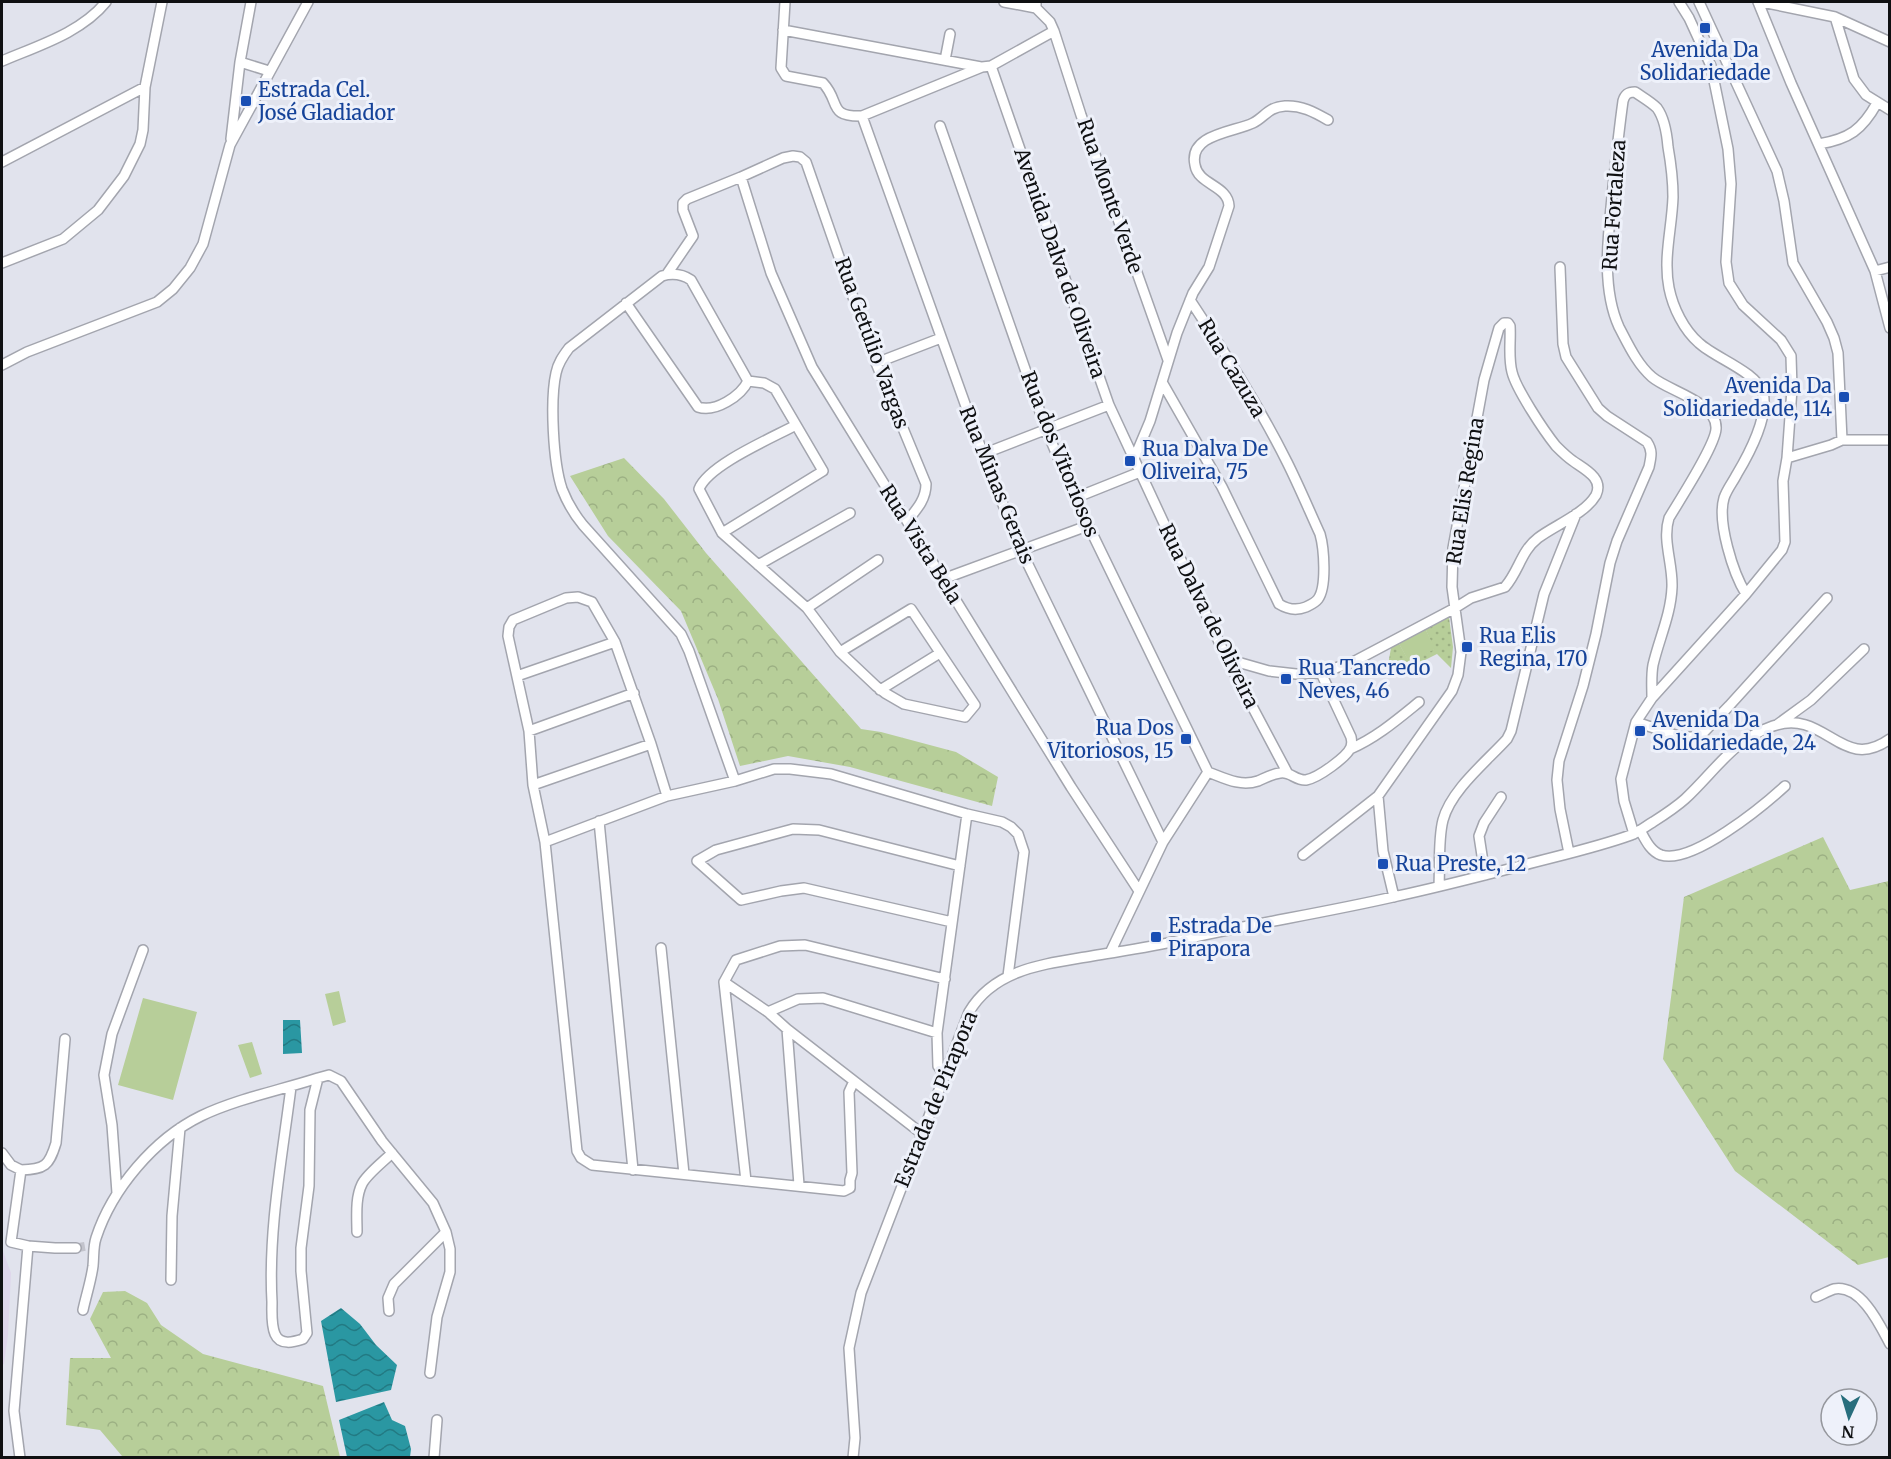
<svg xmlns="http://www.w3.org/2000/svg" width="1891" height="1459" viewBox="0 0 1891 1459" font-family="Merriweather,serif">
<style>
.education{fill:#ded6eb}
.green{fill:url(#green-dots)}
.forest{fill:url(#forest-crowns)}
.pitch{fill:#b7ce99}
.water{fill:url(#water-waves)}
.lines{fill:none;stroke-linecap:round;stroke-linejoin:round}
.minor-tunnel{stroke:#c2c3cc;stroke-width:9;stroke-dasharray:9 4.5;stroke-linecap:butt}
.minor-casing{stroke:#a3a5ae;stroke-width:12}
.minor{stroke:#fff;stroke-width:9}
.transit-dot{fill:#1a4fb4;stroke:#eef1fa;stroke-width:2}
.labels{text-anchor:middle;stroke-width:6;stroke-linejoin:round;paint-order:stroke}
.transit-label{font-size:20px;fill:#164399;stroke:#eef1fa;text-anchor:start}
.street-label{font-size:20px;fill:#0f1012;stroke:#eef1fa}
</style>
<defs>
<pattern id="green-dots" width="8" height="8" patternUnits="userSpaceOnUse" patternTransform="scale(1.5)"><rect width="8" height="8" fill="#b7ce99"/><path d="M2 2h.1M6 6h.1" fill="none" stroke="#9cb083" stroke-width="1.8" stroke-linecap="round"/></pattern>
<pattern id="forest-crowns" width="20" height="18" patternUnits="userSpaceOnUse" patternTransform="scale(1.5)"><rect width="20" height="18" fill="#b7ce99"/><path d="M2 6a3 3 0 1 1 6 0M12 15a3 3 0 1 1 6 0" fill="none" stroke="#9cb083"/></pattern>
<pattern id="water-waves" width="16" height="10" patternUnits="userSpaceOnUse" patternTransform="scale(1.5)"><rect width="16" height="10" fill="#2a97a2"/><path d="M0 5q4-4 8 0t8 0" fill="none" stroke="#227a83"/></pattern>
</defs>
<rect width="100%" height="100%" fill="#e1e3ed"/>
<path class="education" d="M2,1250L3,1251L11,1273L8,1335L4,1364L2,1365Z"/>
<path class="green" d="M1449,617L1453,647L1451,668L1437,654L1399,673L1388,665L1391,648L1398,642L1409,661L1434,649L1425,628Z"/>
<path class="forest" d="M624,458L664,499L706,553L861,729L881,732L956,752L998,777L992,806L850,767L788,756L740,766L718,699L681,611L608,536L570,476Z
M1823,837L1850,890L1889,881V1257L1858,1265L1735,1171L1663,1059L1684,897Z
M125,1291L147,1303L161,1325L203,1354L323,1386L340,1457H127L122,1456L100,1430L66,1425L70,1358H111L90,1319L103,1292Z"/>
<path class="pitch" d="M1425,628L1435,649L1409,662L1398,642Z
M339,991L346,1022L333,1026L325,994Z
M143,998L197,1012L173,1100L118,1085Z
M252,1042L262,1074L250,1078L238,1045Z"/>
<path class="water" d="M283,1020H300L302,1053L283,1054Z
M341,1308L360,1324L376,1345L397,1365L391,1390L336,1402L321,1321Z
M384,1402L392,1420L405,1426L411,1449L410,1457H347L339,1420Z"/>
<g class="lines">
<path class="minor-tunnel" d="M76,1248L87,1246"/>
<g class="minor-casing">
<path id="minor" d="M785,2L781,68L786,76L823,83C841,102 827,117 862,116L982,67L991,66L1054,31
M1004,2L1036,8
M1036,2V8L1050,22L1054,31L1081,115L1168,360
M1679,2L1689,18L1711,66L1728,149L1731,184L1726,262L1729,283L1743,305L1781,340L1791,356L1792,389L1787,458
M1758,2L1791,83L1875,271L1890,328
M1762,2L1835,17L1890,42
M1835,17L1854,79L1866,95L1890,110
M783,30L981,67
M945,60L950,34
M2,61C37,46 81,33 106,2
M240,62L269,71
M991,66L1109,405L1227,659L1287,772
M862,116L983,454L1021,550L1163,842
M940,126L1046,429L1075,498L1208,772
M231,139L240,62L251,2
M1819,144C1849,139 1862,130 1877,103
M2,162L145,87
M741,177L771,273L812,367L1071,787L1139,891
M2,263L63,239L98,210L124,176L140,144L143,130L145,87L162,2
M1560,267L1563,344L1566,357L1598,408L1607,416L1647,442C1653,451 1651,457 1649,467L1617,541L1610,563L1596,634L1583,686L1559,761L1557,780L1560,809L1569,853
M1875,271L1890,267
M667,274L693,236L683,210V203L687,199L741,177L783,158L793,156L800,157L806,162L876,363L926,484C926,499 917,509 908,520
M626,303L698,407C715,413 741,396 748,381
M876,363L941,338
M2,365L27,352L157,302L173,289L190,268L203,244L230,145L308,2
M1162,382L1222,487L1279,604C1287,609 1296,611 1306,607C1310,605 1315,603 1318,599C1327,587 1324,548 1320,534C1309,510 1299,486 1287,462C1259,406 1225,353 1190,300
M796,425C772,438 708,465 699,489L722,533L807,608L840,652L876,686L885,693L904,704L965,717L975,705L911,609L840,652
M1842,440H1890
M983,454L1109,405
M1134,459L1150,421L1177,333L1193,293L1209,267L1229,206C1228,185 1198,185 1195,165C1188,134 1235,132 1253,123C1265,117 1268,107 1285,106C1301,105 1314,112 1328,120
M1075,498L1140,472
M722,533L823,471L775,389L764,383L748,381
M758,565L850,513
M943,579L1087,526
M807,608L878,560
M1227,659L1269,671L1296,674L1321,673L1353,662L1455,608L1471,598L1505,587C1519,571 1521,551 1538,538C1555,525 1585,514 1596,495C1604,478 1584,469 1573,461C1567,457 1561,451 1556,446C1544,431 1516,389 1512,372C1508,357 1511,341 1510,326L1508,323H1504L1499,328L1484,380L1453,548L1452,587L1461,652L1458,675L1452,691L1378,796L1303,855
M517,676L615,642
M880,690L940,653
M1652,698C1652,686 1651,676 1653,665C1659,639 1671,614 1672,587C1673,564 1662,540 1669,518C1679,501 1715,446 1716,429C1718,402 1668,391 1652,377C1637,364 1628,344 1619,327C1600,285 1609,231 1613,187C1616,158 1619,130 1623,101C1625,94 1628,92 1635,92C1642,97 1651,102 1657,108C1665,119 1667,135 1668,147C1671,164 1673,181 1673,197C1672,228 1663,258 1669,288C1673,308 1684,330 1699,343C1715,358 1757,372 1763,393C1769,416 1749,454 1737,474C1733,482 1727,489 1724,498C1717,522 1733,573 1746,594
M1636,722L1681,737H1699L1729,706L1827,598
M1778,724L1811,700L1864,649
M529,731L634,693
M1350,749C1376,738 1398,719 1419,702
M1208,772C1224,778 1240,787 1258,781C1265,778 1272,774 1280,773C1290,771 1296,781 1306,780C1318,778 1347,757 1351,747C1352,742 1352,742 1351,737L1321,673
M735,781L689,651L681,634L583,525C574,514 567,502 562,489C553,462 550,400 556,373C558,363 563,356 569,348L662,276C672,273 682,274 691,280L748,381
M533,785L651,744
M667,796L651,744L615,642L592,602L578,597L566,598L513,620L509,627L508,636L529,731L533,785L545,842L577,1151L581,1158L592,1165L844,1191L850,1188V1180L852,1173L849,1092L854,1081
M1378,796L1383,851L1394,897
M599,821L633,1170
M1640,830C1645,839 1650,851 1661,855C1692,865 1763,806 1785,786
M1634,834L1624,801L1621,779L1636,722L1652,698L1746,594L1782,550L1785,542L1783,481L1787,458L1831,445L1842,440L1838,353L1834,338L1827,322L1793,263L1784,201L1777,171L1699,2
M545,842L667,796L735,781L774,769H790L831,774L967,814L1002,822L1011,827L1018,834L1024,852L1008,976
M1485,875L1479,836L1484,823L1501,797
M1439,886C1440,866 1438,839 1443,820C1451,790 1486,762 1507,739L1511,731L1544,594L1576,514
M952,922L804,888L781,891L741,900L697,861L716,850L793,829L819,830L960,866
M661,948L684,1174
M1110,953L1163,842L1208,772
M724,982L768,1012L787,1029L921,1133
M768,1012L798,999L823,998L937,1033
M787,1029L799,1185
M944,1075L938,1066L937,1033L967,814
M291,1087C282,1158 268,1231 272,1302C272,1312 271,1325 275,1334C280,1346 294,1342 303,1339L307,1333L301,1271V1248L309,1186L310,1110L318,1078L329,1075L341,1081L382,1141L433,1203L446,1232L450,1249V1272L437,1317L430,1373
M2,1153L11,1165L21,1170
M21,1170C45,1169 49,1166 56,1143L65,1039
M746,1181L724,982L736,960L780,946L805,945L945,979
M117,1193L112,1125L104,1075L112,1034L143,950
M357,1232C357,1217 355,1198 362,1184C367,1174 383,1162 392,1153
M28,1246L55,1248H76
M171,1280L172,1216L180,1128
M1816,1297C1821,1295 1828,1291 1834,1289C1861,1284 1880,1325 1890,1344
M83,1310C86,1296 91,1281 93,1266C94,1256 93,1247 96,1238C112,1189 154,1139 201,1116C236,1099 281,1090 318,1078
M389,1311L388,1298L394,1284L446,1232
M20,1458L14,1411L28,1246L11,1242L21,1170
M434,1458L437,1420
M853,1458L855,1438L849,1348L861,1293L969,1012C995,968 1046,964 1092,956C1122,951 1152,947 1181,940C1251,924 1323,913 1393,897C1435,888 1478,877 1520,866C1557,856 1595,848 1631,835C1639,832 1646,826 1653,822C1664,815 1675,808 1685,799C1715,771 1733,740 1773,726C1826,708 1841,774 1890,739"/>
</g>
<use href="#minor" class="minor"/>
</g>
<g class="transit-dot">
<rect x="1699" y="22" width="12" height="12" rx="3"/>
<rect x="240" y="95" width="12" height="12" rx="3"/>
<rect x="1838" y="391" width="12" height="12" rx="3"/>
<rect x="1124" y="455" width="12" height="12" rx="3"/>
<rect x="1461" y="641" width="12" height="12" rx="3"/>
<rect x="1280" y="673" width="12" height="12" rx="3"/>
<rect x="1634" y="725" width="12" height="12" rx="3"/>
<rect x="1180" y="733" width="12" height="12" rx="3"/>
<rect x="1377" y="858" width="12" height="12" rx="3"/>
<rect x="1150" y="931" width="12" height="12" rx="3"/>
</g>
<g class="labels">
<g class="transit-label">
<text x="1705" y="57" text-anchor="middle">Avenida Da<tspan x="1705" dy="23">Solidariedade</tspan></text>
<text x="258" y="97">Estrada Cel.<tspan x="258" dy="23">José Gladiador</tspan></text>
<text x="1832" y="393" text-anchor="end">Avenida Da<tspan x="1832" dy="23">Solidariedade, 114</tspan></text>
<text x="1142" y="456">Rua Dalva De<tspan x="1142" dy="23">Oliveira, 75</tspan></text>
<text x="1479" y="643">Rua Elis<tspan x="1479" dy="23">Regina, 170</tspan></text>
<text x="1298" y="675">Rua Tancredo<tspan x="1298" dy="23">Neves, 46</tspan></text>
<text x="1652" y="727">Avenida Da<tspan x="1652" dy="23">Solidariedade, 24</tspan></text>
<text x="1174" y="735" text-anchor="end">Rua Dos<tspan x="1174" dy="23">Vitoriosos, 15</tspan></text>
<text x="1395" y="871">Rua Preste, 12</text>
<text x="1168" y="933">Estrada De<tspan x="1168" dy="23">Pirapora</tspan></text>
</g>
<g class="street-label">
<text transform="translate(1110 196) rotate(71)" y="7">Rua Monte Verde</text>
<text transform="translate(1614 205) rotate(-86)" y="7">Rua Fortaleza</text>
<text transform="translate(1060 263) rotate(71)" y="7">Avenida Dalva de Oliveira</text>
<text transform="translate(872 343) rotate(70)" y="7">Rua Getúlio Vargas</text>
<text transform="translate(1232 368) rotate(59)" y="7">Rua Cazuza</text>
<text transform="translate(1060 454) rotate(68)" y="7">Rua dos Vitoriosos</text>
<text transform="translate(997 485) rotate(68)" y="7">Rua Minas Gerais</text>
<text transform="translate(1465 491) rotate(-81)" y="7">Rua Elis Regina</text>
<text transform="translate(921 544) rotate(58)" y="7">Rua Vista Bela</text>
<text transform="translate(1209 616) rotate(64)" y="7">Rua Dalva de Oliveira</text>
<text transform="translate(936 1099) rotate(-68)" y="7">Estrada de Pirapora</text>
</g>
</g>
<rect width="1891" height="1459" fill="none" stroke="#0f1012" stroke-width="6"/>
<g transform="translate(1849 1417) rotate(184)"><circle r="28" fill="#eef1fa" stroke="#95979d" stroke-width="1.5"/>
<path d="M0-4.5L10 22L0 15L-10 22Z" fill="#286e7d"/>
<text y="-9" font-size="16" font-weight="bold" text-anchor="middle" fill="#0f1012">N</text>
</g>
</svg>
